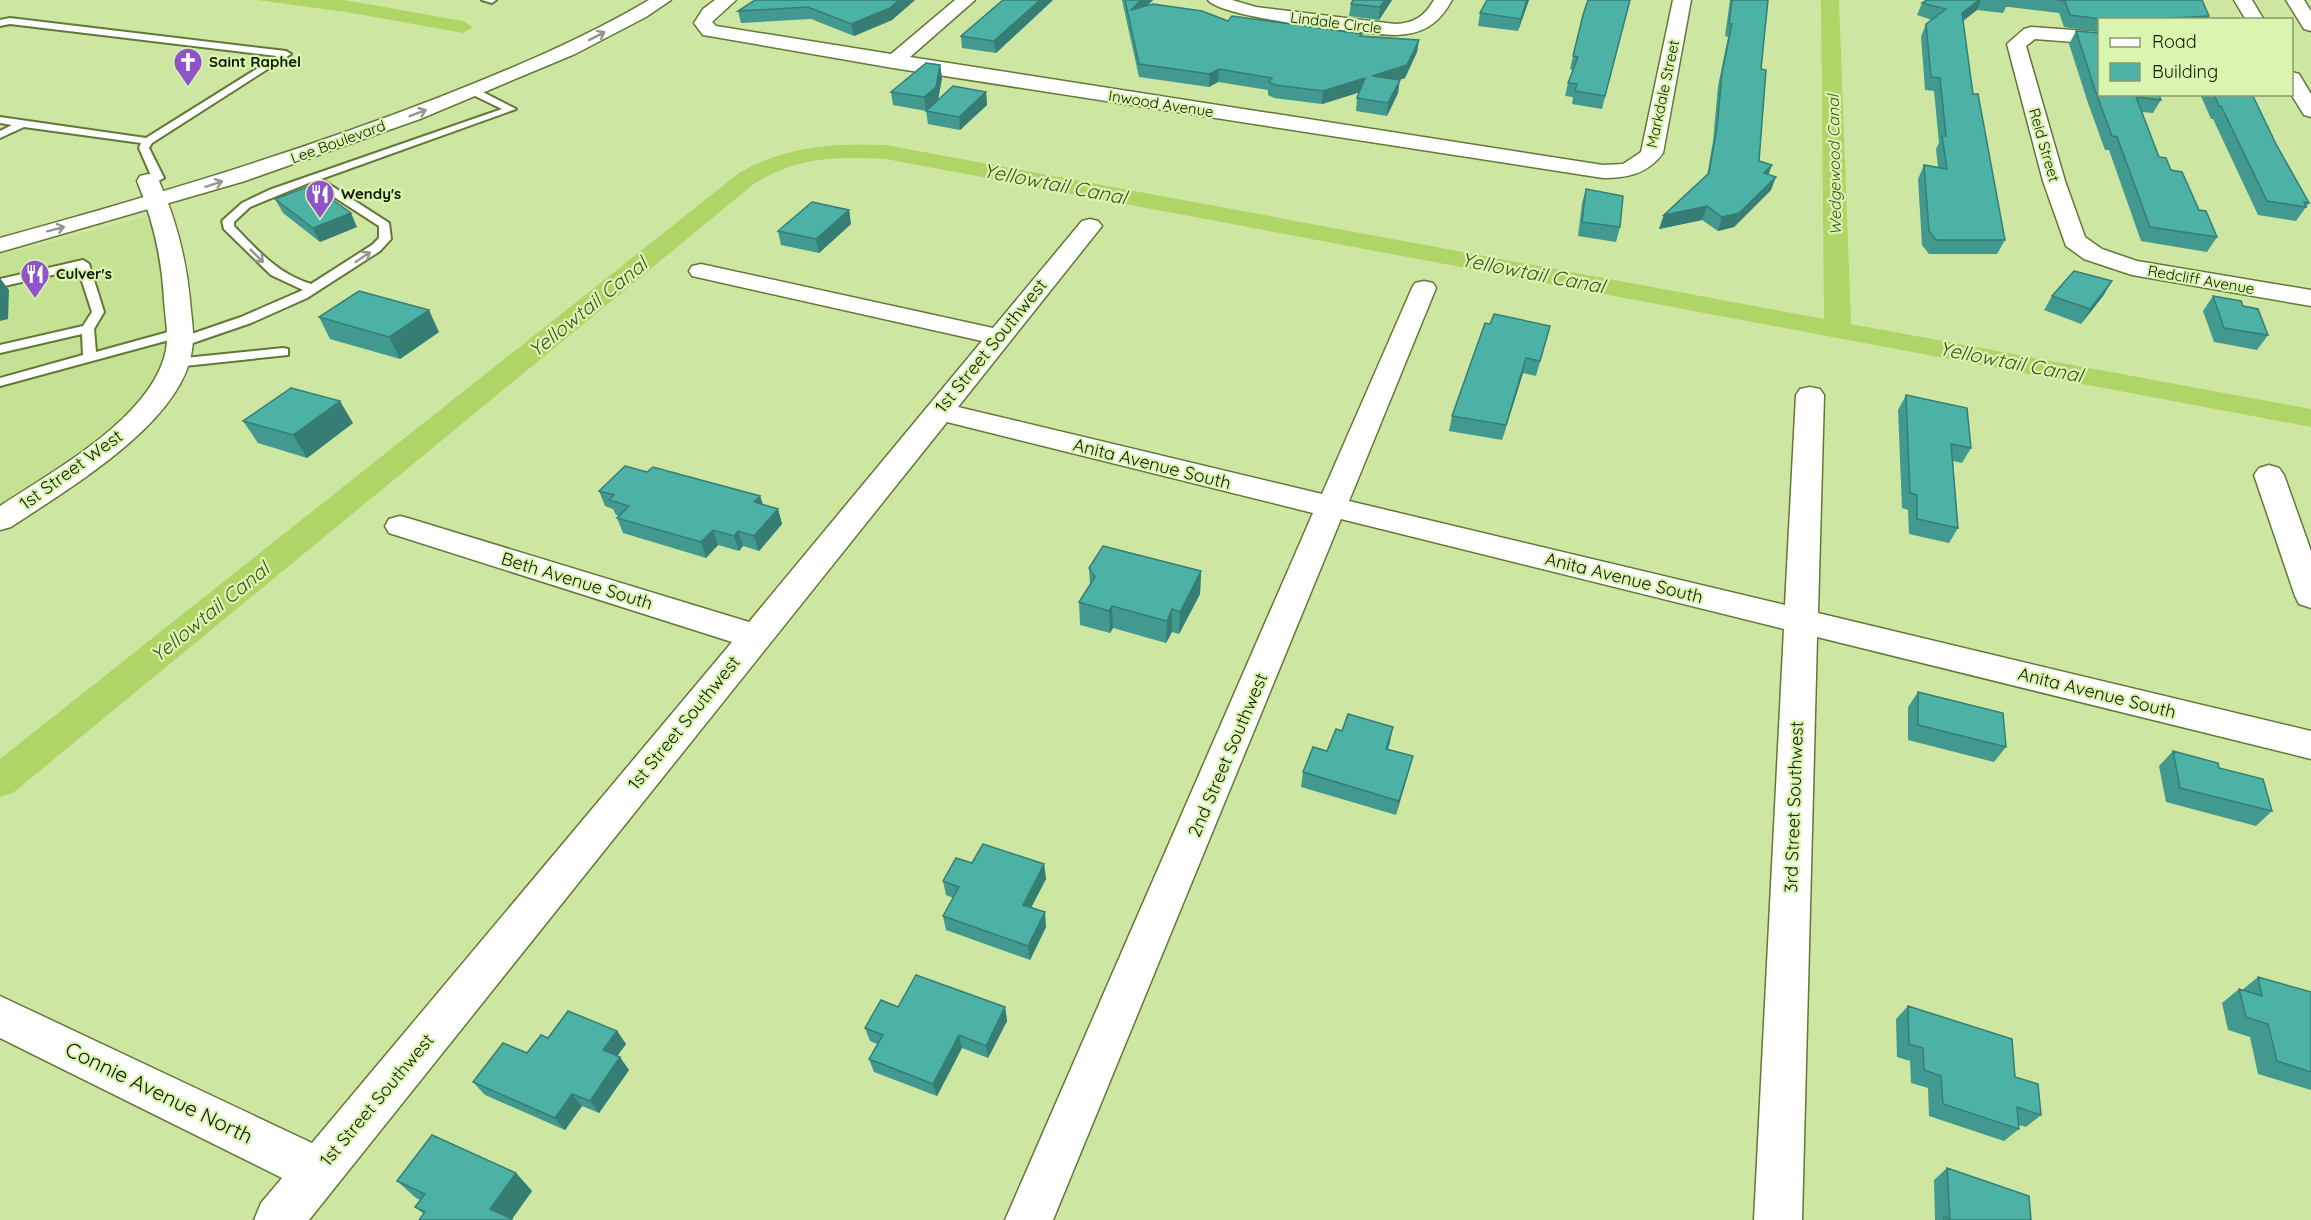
<svg xmlns="http://www.w3.org/2000/svg" width="2311" height="1220" viewBox="0 0 2311 1220" font-family="Quicksand,sans-serif">
<style>
.built{fill:#c4e194}
.water{fill:#afd567}
.lines{fill:none;stroke-linecap:round;stroke-linejoin:round}
.canal{fill:#afd567;fill-rule:evenodd}
.lane-casing{stroke:#627837;stroke-width:4}
.street-casing{stroke:#627837;stroke-width:3}
.secondary-casing{stroke:#627837;stroke-width:3}
.lane{fill:#fff;fill-rule:evenodd}
.street{fill:#fff;fill-rule:evenodd}
.secondary{fill:#fff;fill-rule:evenodd}
.wall{fill:#42998f}
.shaded-wall{fill:#367d74}
.building{fill:#4db2a6;stroke:#367d74;stroke-width:1.5}
.oneway{stroke:#93978c}
.labels{text-anchor:middle;stroke-width:4.5;stroke-linejoin:round;paint-order:stroke}
.far-street-label{font-size:15px;fill:#0f1700;stroke:#daf5af}
.far-poi-label{font-size:15px;font-weight:bold;fill:#0f1700;stroke:#daf5af;text-anchor:start}
.far-water-label{font-size:16px;font-style:italic;fill:#3f4e21;stroke:#daf5af}
.street-label{font-size:18px;fill:#0f1700;stroke:#daf5af}
.water-label{font-size:20px;font-style:italic;fill:#3f4e21;stroke:#daf5af}
.near-street-label{font-size:21px;fill:#0f1700;stroke:#daf5af}
</style>
<rect width="100%" height="100%" fill="#cde7a2"/>
<path class="built" d="M167,211L166,368L130,428L0,522V255Z"/>
<path class="water" d="M258,0H343L347,2L338,11Z"/>
<g class="lines">
<path class="canal" d="M304,0H344L463,21L473,27L463,33L313,6Z
M1821,0H1839L1851,324L2311,409V427L886,159C835,157 801,156 755,183L14,792L0,797V759L739,173C786,146 832,143 886,145L1824,319Z"/>
<g class="lane-casing">
<path id="lane" d="M482,0H496L492,3Z
M10,18L286,51L291,54L152,143L149,148L164,178L158,181L152,178L139,148L141,143L24,127L0,138V131L12,125L0,123V117L146,138L277,56L10,24L0,26V20Z
M469,89H477L516,109L321,179L389,223L391,239L380,251L307,298L251,323L184,346H174V340L241,317L303,290L271,275L224,229L222,221L242,203L269,190L502,109L469,93ZM311,182L379,226V238L372,245L311,284C278,274 257,250 234,226V222L250,207Z
M83,260L89,264L104,312L94,329L96,352L179,329L186,333L184,336L0,386V378L83,355L82,334L0,353V345L83,326L92,312L78,269L0,287V279Z
M283,348L288,349V355L175,367L168,363L175,359Z"/>
</g>
<g class="street-casing">
<path id="street" d="M715,0H736L712,22L716,26L891,54L955,0H975L910,57L1603,165L1623,164L1641,152L1673,0H1691L1663,153C1648,174 1627,178 1603,178L893,68L703,35L694,23L703,9Z
M1208,0H1232L1256,7L1395,24C1414,23 1424,17 1434,0H1452C1438,25 1423,34 1395,35C1367,34 1221,18 1208,0Z
M2234,0H2252L2264,20H2246Z
M2286,0H2304L2311,11V31L2304,29Z
M2031,27L2100,32V44L2035,39L2026,46L2065,181L2085,237L2102,249L2137,261L2311,290V306L2132,275L2084,259L2066,246L2043,181L2007,44L2024,29Z
M2292,72L2299,74L2311,94V117L2304,115L2291,94Z
M148,174L156,176L159,181C176,219 186,258 190,300C191,316 195,333 192,350C182,423 68,489 11,527L0,530V506C53,471 153,417 166,350C169,334 165,316 164,300C162,258 153,220 137,181L140,176Z
M1090,219L1098,221L1102,226L1098,231L958,407L1322,494L1412,288L1415,283L1424,281L1433,283L1436,288L1349,501L1785,605L1796,395L1800,389L1810,387L1820,389L1824,395L1818,613L2311,731V759L1817,637L1802,1220H1754L1784,629L1341,519L1053,1220H1005L1313,513L947,422L309,1220H254L261,1203L282,1178L0,1038V996L312,1143L732,642L389,533L385,526L389,519L400,516L411,519L749,622L982,341L692,276L689,271L692,266L701,264L993,328L1082,221Z
M2269,465L2279,468L2284,475L2311,551V608L2299,604L2295,596L2254,475L2259,468Z"/>
</g>
<g class="secondary-casing">
<path id="secondary" d="M649,0H671L646,17L575,54L420,119L245,181L0,252V238C149,197 296,153 440,97C511,69 583,39 649,0Z"/>
</g>
<use href="#lane" class="lane"/>
<use href="#street" class="street"/>
<use href="#secondary" class="secondary"/>
</g>
<path class="wall" d="M755,0H915L892,20L854,36L811,19L741,23L738,11Z
M1003,0H1053L996,53L962,48L961,36Z
M1122,0H1153L1147,5L1228,21L1362,36L1419,40L1417,52L1405,78L1399,80L1398,93L1387,116L1356,111L1357,98L1360,92L1322,104L1274,98L1268,95V90L1218,82L1209,87L1139,77Z
M1353,0H1392L1379,20L1349,16L1351,4Z
M1487,0H1529L1518,31L1478,26L1480,13Z
M1630,0L1602,109L1572,104L1573,97L1565,96L1568,83L1573,70L1570,69L1583,15Z
M1730,0H1768L1761,69L1759,161L1769,174L1771,190L1734,227L1718,231L1702,220L1659,229L1664,215L1707,176L1713,141L1718,86L1728,37L1725,36Z
M1927,0H2202L2209,16L2207,20H2100V32L2064,27L2059,13L2009,7H2006L2003,13L1977,10L1963,21L1973,94L2005,240L1997,254H1929L1922,245L1918,179L1924,165L1938,167L1936,149L1939,143L1934,91L1925,90L1921,37L1926,24L1932,20L1917,15L1922,3Z
M2076,31L2159,94L2161,100L2153,113L2142,112L2159,157L2171,170L2199,210L2217,237L2207,252L2141,241L2109,150H2105L2088,103L2069,44Z
M940,65L942,78L938,100L986,92L987,105L960,130L928,124L926,111L893,105L891,92Z
M2200,94H2252L2276,144L2309,203L2296,221L2258,215L2213,119H2211Z
M1586,189L1620,227L1616,242L1578,236L1582,203Z
M275,199L357,227L320,242L283,213Z
M849,210L851,224L819,253L781,245L778,231Z
M2112,281L2103,296L2081,324L2044,310L2052,296Z
M2213,296L2243,306L2268,335L2257,350L2214,342L2203,311Z
M319,317L439,332L400,359L330,339Z
M1490,324L1550,326L1536,376L1523,373L1502,440L1449,431L1452,416Z
M1906,395L1971,448L1962,463L1953,461L1958,528L1949,543L1909,534L1908,510L1902,508L1898,410Z
M243,421L353,423L307,458L258,443Z
M647,472L760,496L763,505L778,509L782,524L759,551L743,546L739,551L718,545L706,558L623,533L617,518L619,516L616,515L613,509L605,506L599,491Z
M1089,568L1201,571L1200,594L1179,634L1172,632L1166,643L1113,628L1110,633L1080,625L1079,602L1090,584Z
M1918,692L2006,747L1994,762L1908,740V707Z
M1390,742L1388,749L1413,756L1396,815L1301,787L1303,772L1327,751Z
M2173,751L2219,768L2272,811L2256,826L2166,802L2159,766Z
M972,863L1044,864L1046,879L1031,908L1046,927L1030,960L946,930L943,916L953,898L946,895L943,881Z
M2258,977L2311,992V1090L2258,1074L2250,1037L2228,1030L2222,1003L2239,989L2242,990Z
M1908,1006L2015,1077L2041,1115L2026,1127L2019,1125V1129L2004,1141L1929,1116L1928,1088L1911,1083L1910,1061L1897,1057L1896,1019Z
M898,1007H1005L1007,1021L988,1058L962,1048L937,1096L874,1072L869,1059L877,1044L870,1041L865,1028Z
M617,1031L626,1044L617,1056L629,1070L599,1113L582,1106L565,1130L485,1095L473,1082L527,1053L548,1038Z
M1947,1168L2031,1220H1935L1934,1180Z
M516,1173L532,1191L512,1219V1220H419L424,1214L415,1207L420,1200L416,1198L397,1181Z"/>
<path class="shaded-wall" d="M899,0H915L892,20L854,36L851,24Z
M1040,0H1053L996,53L994,41Z
M1141,0H1153L1131,22V10Z
M1385,0H1392L1379,20L1380,7Z
M1527,0H1529L1518,31L1521,19Z
M1979,0H1981L1977,10L1956,26L1962,13Z
M1419,40L1417,52L1405,78L1371,89L1372,76Z
M940,65L942,78L938,100L926,111L924,97Z
M1219,69L1218,82L1209,87L1210,74Z
M1365,78L1364,91L1322,104L1323,91Z
M1400,80L1398,93L1387,116L1388,103Z
M986,92L987,105L960,130L959,117Z
M1772,165L1767,179L1764,173Z
M1776,177L1771,190L1734,227L1718,231L1722,217Z
M1707,206L1702,220L1659,229L1664,215Z
M849,210L851,224L819,253L816,239Z
M351,213L357,227L320,242L313,228Z
M0,278L9,290L8,319L0,321Z
M2112,281L2103,296L2081,324L2090,309Z
M429,310L439,332L400,359L389,337Z
M1526,358L1523,373L1502,440L1506,425Z
M340,401L353,423L307,458L293,435Z
M760,496L765,511L754,502Z
M778,509L782,524L759,551L754,536Z
M713,530L718,545L706,558L701,542Z
M738,531L743,546L739,551L734,536Z
M1201,571L1200,594L1179,634L1180,612Z
M1112,606L1113,628L1110,633L1109,611Z
M1172,609V632L1166,643L1167,621Z
M1393,727L1390,742L1383,764L1386,749Z
M1413,756L1409,771L1396,815L1399,801Z
M1044,864L1046,879L1025,919L1023,905Z
M1045,912L1046,927L1030,960L1028,946Z
M1005,1007L1007,1021L988,1058L986,1046Z
M617,1031L626,1044L612,1063L603,1050Z
M959,1035L962,1048L937,1096L933,1084Z
M620,1057L629,1070L599,1113L590,1101Z
M572,1094L582,1106L565,1130L555,1118Z
M516,1173L532,1191L512,1219V1220H501L490,1209Z"/>
<path class="building" d="M755,0H899L890,8L851,24L808,7L738,11Z
M1003,0H1040L994,41L961,36Z
M1125,0H1141L1131,10L1153,4L1202,11L1228,21L1232,16L1362,34L1360,36L1419,40L1407,65L1372,76L1400,80L1388,103L1357,98L1365,78L1323,91L1275,85L1269,82L1272,78L1219,69L1210,74L1139,64Z
M1353,0H1385L1380,7L1351,4Z
M1487,0H1527L1521,19L1480,13Z
M1588,0H1630L1605,96L1575,91L1577,84L1568,83L1578,57L1573,56L1583,15Z
M1732,0H1768L1761,69L1766,70L1759,161L1772,165L1764,173L1776,177L1739,213L1722,217L1707,206L1664,215L1709,173L1717,128L1722,73L1732,24H1729Z
M1927,0H1979L1962,13L1973,94H1978L2005,240H1936L1929,231L1924,165L1947,169L1942,136H1946L1940,78L1931,77L1926,24L1946,9L1922,3Z
M2057,0H2202L2209,16L2135,20H2109L2070,15L2065,1Z
M2076,31L2100,33V94H2159L2161,100L2136,97L2159,157L2166,158L2171,170L2182,172L2199,210L2206,211L2217,237L2150,227L2117,137L2112,136L2095,90Z
M926,63L940,65L936,87L924,97L891,92Z
M953,86L986,92L959,117L926,111Z
M2214,94H2252L2276,144L2309,203L2304,202L2306,207L2267,201L2221,106H2219Z
M312,185L351,213L313,228L275,199Z
M1586,189L1623,196L1620,227L1582,222Z
M812,202L849,210L816,239L778,231Z
M2074,271L2112,281L2090,309L2052,296Z
M359,291L429,310L389,337L319,317Z
M2213,296L2241,301L2243,306L2258,309L2268,335L2224,328Z
M1494,314L1550,326L1540,361L1526,358L1506,425L1452,416L1485,323L1490,324Z
M291,388L340,401L293,435L243,421Z
M1906,395L1967,408L1971,448L1951,444L1958,528L1917,519V495L1910,493Z
M625,466L647,472L653,467L760,496L754,502L778,509L754,536L738,531L734,536L713,530L701,542L617,518L629,506L609,500L614,495L599,491Z
M1103,546L1201,571L1180,612L1172,609L1167,621L1112,606L1109,611L1079,602L1095,577L1089,568Z
M1918,692L2003,713L2006,747L1918,725Z
M1348,714L1393,727L1386,749L1413,756L1399,801L1303,772L1313,747L1327,751L1336,729L1342,731Z
M2173,751L2218,763L2219,768L2263,779L2272,811L2180,788Z
M983,844L1044,864L1023,905L1045,912L1028,946L943,916L959,887L943,881L956,858L972,863Z
M916,975L1005,1007L986,1046L959,1035L933,1084L869,1059L883,1035L865,1028L881,1000L898,1007Z
M2258,977L2311,992V1072L2277,1061L2268,1024L2246,1017L2239,989L2262,996Z
M1908,1006L2012,1039L2015,1077L2038,1084L2041,1115L2017,1107L2019,1129L1943,1104L1941,1076L1924,1070L1923,1048L1909,1044Z
M568,1011L617,1031L603,1050L620,1057L590,1101L572,1094L555,1118L473,1082L503,1043L527,1053L541,1035L548,1038Z
M432,1135L516,1173L490,1209L512,1219L511,1220H419L425,1212L415,1207L425,1194L397,1181Z
M1947,1168L2029,1196L2031,1220H1944V1217L1950,1219Z"/>
<defs><path id="oneway-shaft" d="M-6 0H5M1.5-3L5.5 0L1.5 3" fill="none" stroke-width="1.6" stroke-linecap="round" stroke-linejoin="round" transform="scale(1.5)"/></defs>
<g class="oneway">
<use href="#oneway-shaft" transform="translate(597 36) rotate(-27)"/>
<use href="#oneway-shaft" transform="translate(418 113) rotate(-21)"/>
<use href="#oneway-shaft" transform="translate(214 184) rotate(-18)"/>
<use href="#oneway-shaft" transform="translate(56 229) rotate(-15)"/>
<use href="#oneway-shaft" transform="translate(257 256) rotate(45)"/>
<use href="#oneway-shaft" transform="translate(363 257) rotate(-34)"/>
</g>
<defs>
<g id="church-pin" transform="scale(1.5)"><path d="M0 17L-7.5 6A9.5 9.5 0 1 1 7.5 6Z" fill="#9053ca" stroke="#daf5af"/><path d="M-1.2-6h2.4v3.5h3.3v2.4h-3.3V6h-2.4V-.1h-3.3v-2.4h3.3Z" fill="#fff"/></g>
<g id="restaurant-pin" transform="scale(1.5)"><path d="M0 17L-7.5 6A9.5 9.5 0 1 1 7.5 6Z" fill="#9053ca" stroke="#daf5af"/><path d="M-5-6h1v4h1v-4h1v4h1v-4h1v5L-1.5 .5V6h-2V.5L-5-1ZM5-6V6H3V1.5H1.5Q1.5-4 5-6Z" fill="#fff"/></g>
</defs>
<g fill-rule="evenodd">
<use href="#church-pin" x="188" y="62"/>
<use href="#restaurant-pin" x="320" y="194"/>
<use href="#restaurant-pin" x="35" y="274"/>
</g>
<g class="labels">
<g class="far-street-label">
<text transform="translate(1336 23) rotate(7)" y="5">Lindale Circle</text>
<text transform="translate(1663 94) rotate(-78)" y="5">Markdale Street</text>
<text transform="translate(1161 104) rotate(9)" y="5">Inwood Avenue</text>
<text transform="translate(338 142) rotate(-20)" y="5">Lee Boulevard</text>
<text transform="translate(2044 145) rotate(74)" y="5">Reid Street</text>
<text transform="translate(2201 280) rotate(10)" y="5">Redcliff Avenue</text>
</g>
<g class="far-poi-label">
<text x="209" y="67">Saint Raphel</text>
<text x="341" y="199">Wendy's</text>
<text x="56" y="279">Culver's</text>
</g>
<g class="far-water-label">
<text transform="translate(1834 165) rotate(-91)" y="6">Wedgewood Canal</text>
</g>
<g class="street-label">
<text transform="translate(991 346) rotate(-51)" y="6">1st Street Southwest</text>
<text transform="translate(1152 464) rotate(14)" y="6">Anita Avenue South</text>
<text transform="translate(71 470) rotate(-36)" y="6">1st Street West</text>
<text transform="translate(1624 578) rotate(14)" y="6">Anita Avenue South</text>
<text transform="translate(577 581) rotate(17)" y="6">Beth Avenue South</text>
<text transform="translate(2097 693) rotate(14)" y="6">Anita Avenue South</text>
<text transform="translate(684 723) rotate(-51)" y="6">1st Street Southwest</text>
<text transform="translate(1228 755) rotate(-67)" y="6">2nd Street Southwest</text>
<text transform="translate(1794 807) rotate(-88)" y="6">3rd Street Southwest</text>
<text transform="translate(377 1100) rotate(-50)" y="6">1st Street Southwest</text>
</g>
<g class="water-label">
<text transform="translate(1055 184) rotate(11)" y="7">Yellowtail Canal</text>
<text transform="translate(1533 273) rotate(11)" y="7">Yellowtail Canal</text>
<text transform="translate(588 307) rotate(-39)" y="7">Yellowtail Canal</text>
<text transform="translate(2011 362) rotate(11)" y="7">Yellowtail Canal</text>
<text transform="translate(210 612) rotate(-39)" y="7">Yellowtail Canal</text>
</g>
<g class="near-street-label">
<text transform="translate(159 1093) rotate(26)" y="7">Connie Avenue North</text>
</g>
</g>
<rect x="2098" y="18" width="195" height="78" fill="#daf5af" stroke="#899c69" stroke-width="1.5"/>
<rect x="2110" y="38" width="30" height="9" fill="#ffffff" stroke="#899c69" stroke-width="1.5"/>
<text x="2152" y="48" font-size="18" fill="#0f1700">Road</text>
<rect x="2110" y="63" width="30" height="18" fill="#4db2a6" stroke="#899c69" stroke-width="1.5"/>
<text x="2152" y="78" font-size="18" fill="#0f1700">Building</text>
</svg>
